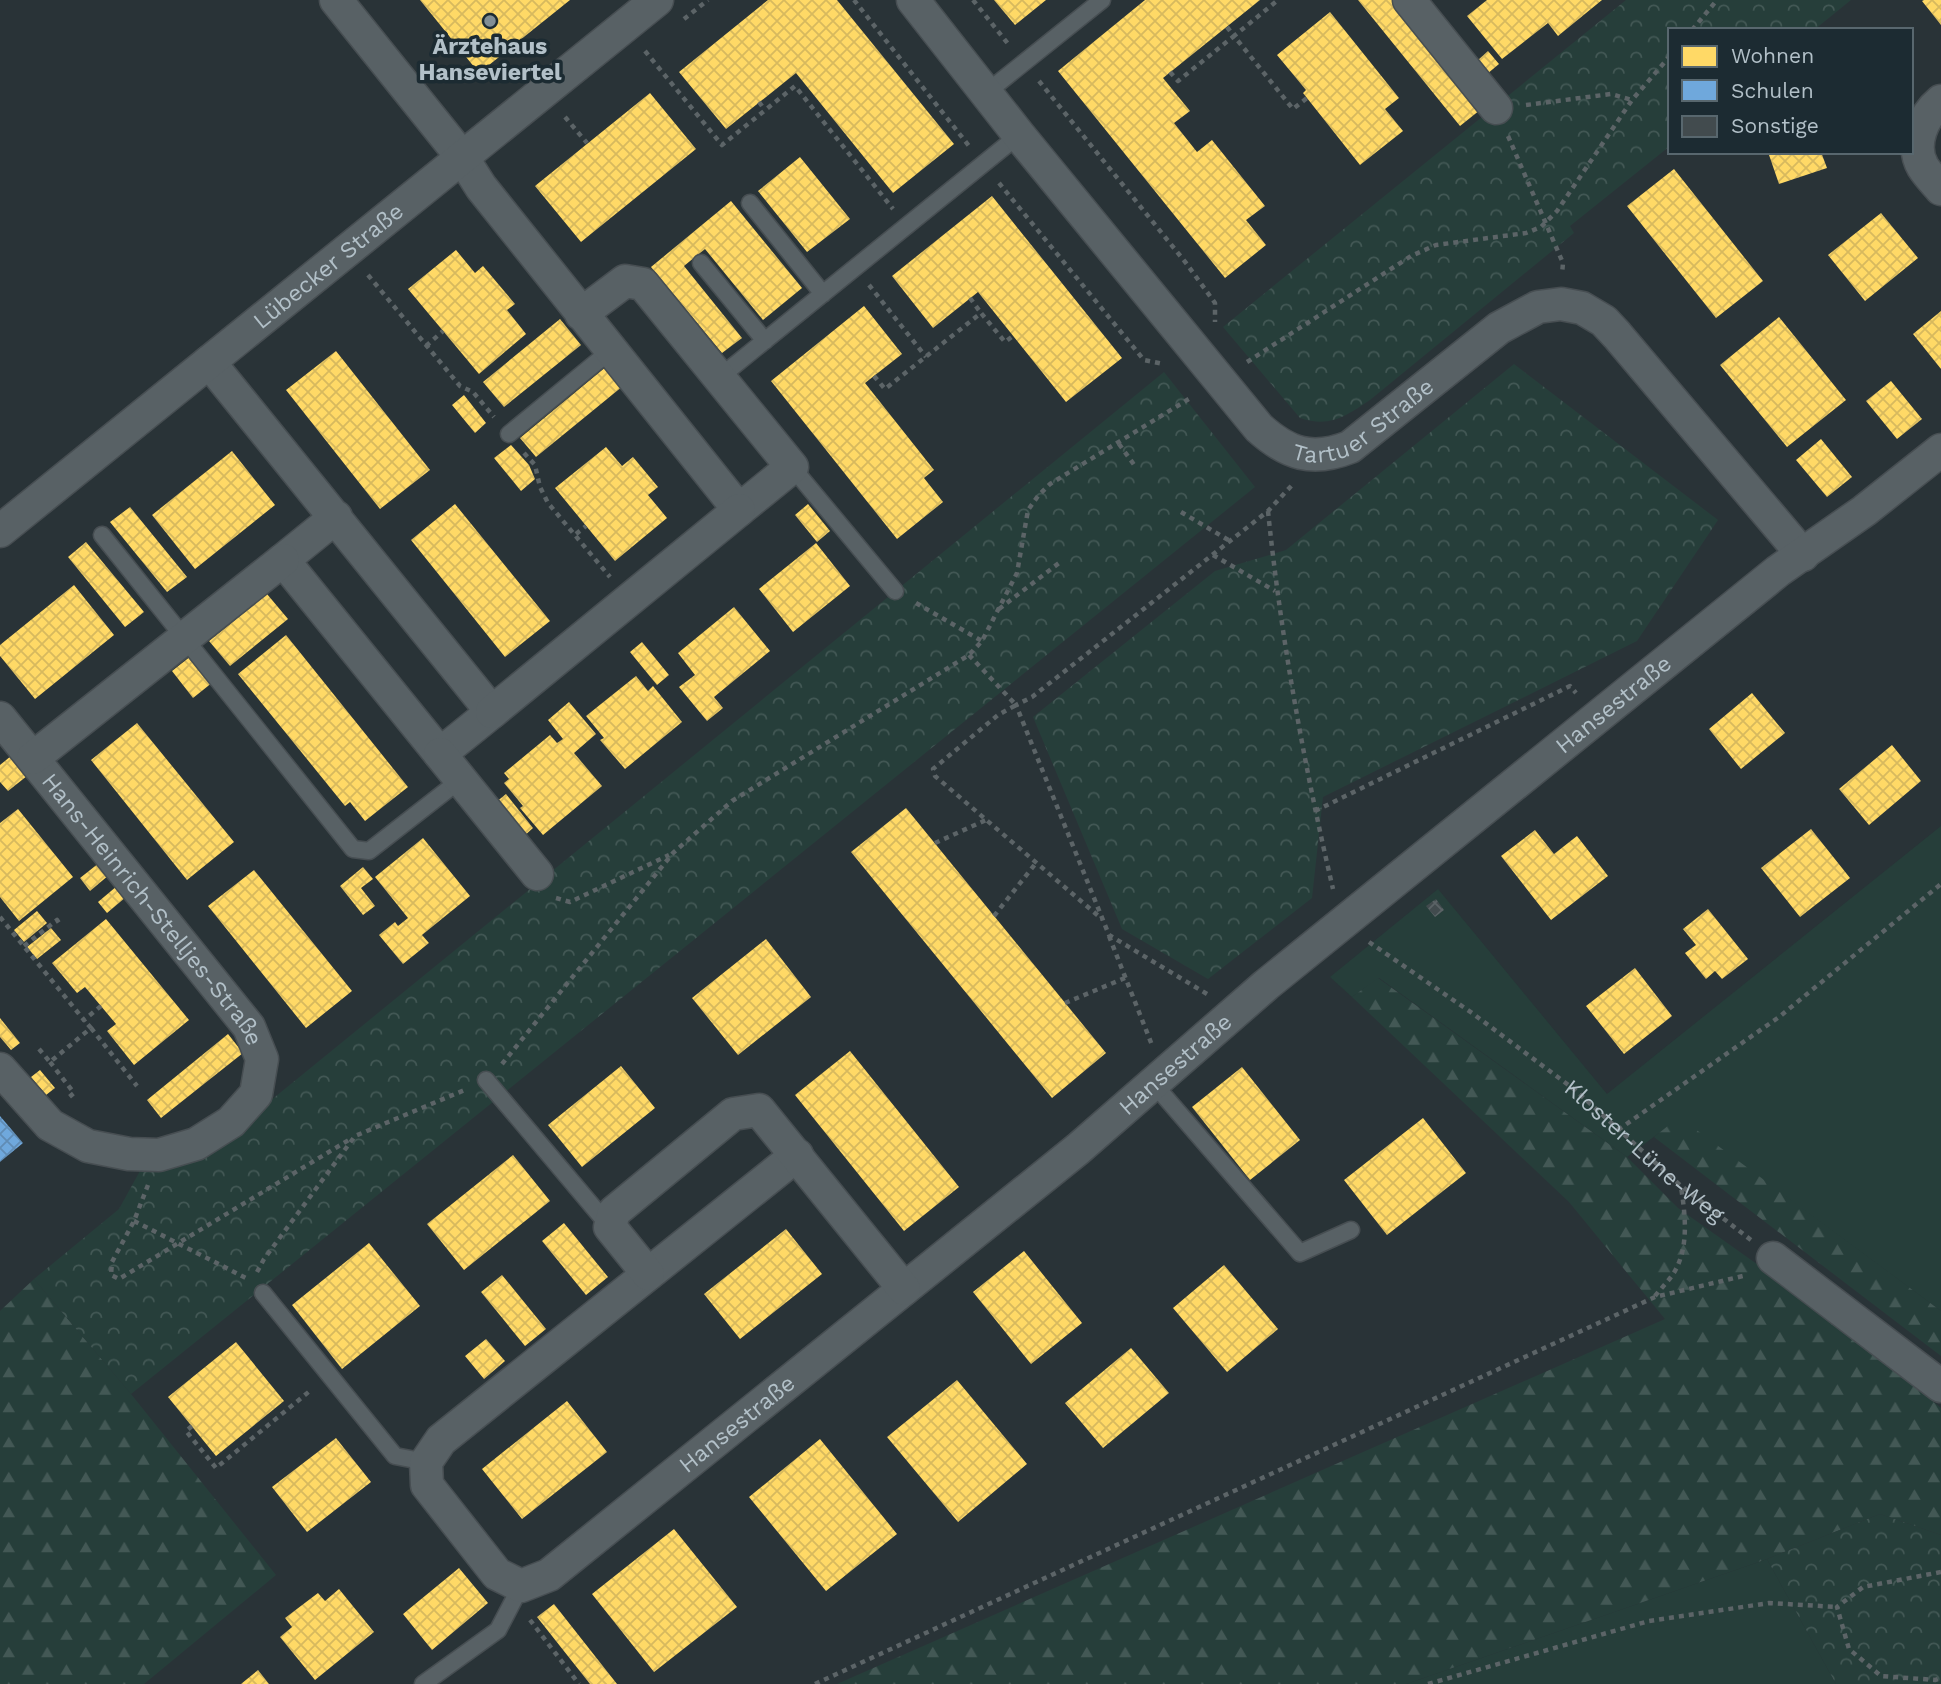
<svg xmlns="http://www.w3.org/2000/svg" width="1941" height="1684" viewBox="0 0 1941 1684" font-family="'Work Sans',sans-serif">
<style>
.grass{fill:#263e3a}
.forest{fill:url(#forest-firs)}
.park{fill:url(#park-crowns)}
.homes{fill:url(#homes-cross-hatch)}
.schools{fill:url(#schools-cross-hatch)}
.building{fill:url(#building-cross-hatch)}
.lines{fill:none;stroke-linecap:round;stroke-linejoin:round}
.service-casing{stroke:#474e52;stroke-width:19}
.minor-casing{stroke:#474e52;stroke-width:35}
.path{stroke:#5c6467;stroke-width:4.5;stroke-dasharray:5 5;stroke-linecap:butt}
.service{stroke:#586165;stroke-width:16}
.minor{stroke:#586165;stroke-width:32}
.poi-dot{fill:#828f95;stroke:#1c2b32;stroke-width:2.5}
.labels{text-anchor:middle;stroke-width:7;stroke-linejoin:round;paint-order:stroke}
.poi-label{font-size:23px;font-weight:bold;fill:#b2c0c8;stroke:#1c2b32}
.street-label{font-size:23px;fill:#b2c0c8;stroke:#1c2b32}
</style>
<defs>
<pattern id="forest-firs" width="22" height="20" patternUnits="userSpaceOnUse" patternTransform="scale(1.75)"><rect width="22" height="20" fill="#263e3a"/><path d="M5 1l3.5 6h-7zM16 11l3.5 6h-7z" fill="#435855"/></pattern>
<pattern id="park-crowns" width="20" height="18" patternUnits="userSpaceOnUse" patternTransform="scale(1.75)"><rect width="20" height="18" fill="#263e3a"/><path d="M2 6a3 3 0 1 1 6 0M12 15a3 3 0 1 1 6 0" fill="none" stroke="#435855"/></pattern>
<pattern id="homes-cross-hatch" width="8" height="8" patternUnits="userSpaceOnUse" patternTransform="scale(1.75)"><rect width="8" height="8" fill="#ffd966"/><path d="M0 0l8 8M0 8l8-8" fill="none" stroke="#d7b95e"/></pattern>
<pattern id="schools-cross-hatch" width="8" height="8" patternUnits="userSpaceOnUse" patternTransform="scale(1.75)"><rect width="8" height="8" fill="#6fa8dc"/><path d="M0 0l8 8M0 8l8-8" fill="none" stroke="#608cb4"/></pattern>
<pattern id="building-cross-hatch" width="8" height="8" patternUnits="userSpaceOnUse" patternTransform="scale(1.75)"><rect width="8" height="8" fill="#424b4e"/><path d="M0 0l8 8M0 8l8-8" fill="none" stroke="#5b6366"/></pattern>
</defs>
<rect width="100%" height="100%" fill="#293337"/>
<path class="grass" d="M1941,826V1311L1679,1118L1627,1157L1379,978L1352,997L1330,977L1438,889L1607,1094Z
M1767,1559L1836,1684H1406Z"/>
<path class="forest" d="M1378,978L1627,1157L1678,1208L1785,1284L1941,1408V1535L1880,1514L1767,1559L1406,1684H837L1665,1319L1569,1202L1352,997Z
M1679,1117L1941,1311V1356L1654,1137Z
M34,1279L131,1394L276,1575L144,1684H0V1311Z"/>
<path class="park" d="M1626,0H1851L1814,30H1670V146L1570,226L1574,233L1370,400C1346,416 1330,428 1300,418L1223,327Z
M1514,364L1718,520L1637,641L1323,797L1312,898L1208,979L1122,929L1033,717L1215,571L1286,550Z
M1164,372L1255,487L131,1394L34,1279L119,1209L141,1169L259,1110Z
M1880,1514L1941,1535V1684H1836L1767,1559Z"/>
<path class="homes" d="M420,0H570L479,73Z
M768,0H837L954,144L893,193L796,73L726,129L679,72Z
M994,0H1046L1015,25Z
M1145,0H1260L1163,78L1190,111L1174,123L1197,152L1212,140L1265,206L1246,220L1266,245L1225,278L1058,71Z
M1358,0H1392L1480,110L1460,126Z
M1487,0H1602L1558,36L1548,23L1502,59L1467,16Z
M1924,0H1941V25L1922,1Z
M1330,12L1399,98L1385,109L1403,131L1360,165L1303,93L1306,90L1277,55Z
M1488,51L1499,64L1487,74L1477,61Z
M650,93L696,149L581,242L535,186Z
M1768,152H1821L1827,168L1779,184Z
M800,157L850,219L807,252L758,191Z
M1674,169L1763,281L1716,318L1627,206Z
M992,196L1122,358L1066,402L978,292L933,328L892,276Z
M731,201L802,288L763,320L705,249L684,266L742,338L722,353L651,267Z
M1881,213L1918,258L1865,301L1828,255Z
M456,250L475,273L483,266L515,304L507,310L526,334L479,374L408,289Z
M864,306L902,354L865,383L934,470L924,478L943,502L897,539L771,381Z
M1941,311V369L1913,334Z
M1779,317L1846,400L1787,447L1720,365Z
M560,319L581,345L504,407L483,382Z
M336,351L430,470L380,509L286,390Z
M607,366L623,386L536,457L520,438Z
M1891,381L1922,419L1897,439L1866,401Z
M464,395L486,423L475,433L452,405Z
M1821,439L1852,477L1827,497L1796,460Z
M511,445L529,465L535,479L521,491L494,458Z
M606,447L622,466L633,457L658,487L648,495L667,518L615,561L555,488Z
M232,451L275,505L195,569L152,515Z
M455,504L550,621L505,657L411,540Z
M808,504L830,531L817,542L795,515Z
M130,507L187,577L167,592L110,522Z
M86,542L144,612L125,627L68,557Z
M816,543L850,586L793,632L759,589Z
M74,585L114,635L35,699L0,656V645Z
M267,594L288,619L230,666L209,641Z
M734,607L770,651L714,697L723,708L707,721L679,687L695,675L678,653Z
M286,635L408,787L365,821L350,802L345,806L238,674Z
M642,642L669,675L657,685L630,652Z
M191,656L213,682L193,698L172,671Z
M636,676L648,691L653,686L682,722L625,769L600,740L604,738L586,716Z
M1752,693L1785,733L1741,769L1709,729Z
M569,702L596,734L574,753L602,786L543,835L520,808L523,806L504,783L509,779L504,773L550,735L557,743L563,739L548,720Z
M137,723L234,842L187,880L91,760Z
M1892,745L1921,781L1869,825L1839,789Z
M11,756L27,776L8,791L0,782V765Z
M506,794L533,828L523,837L495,803Z
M906,808L1106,1053L1052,1098L851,852Z
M18,809L73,877L19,921L0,897V823Z
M1811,829L1850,878L1800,917L1761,868Z
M1535,830L1554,854L1577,836L1608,876L1551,920L1501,856Z
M423,838L470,896L422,935L429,943L403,964L379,935L395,922L398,926L408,918L375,877Z
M99,863L109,875L90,891L80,878Z
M363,867L373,879L361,888L375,906L363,915L340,886Z
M254,870L352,991L306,1028L208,906Z
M117,886L126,897L107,913L98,902Z
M1708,909L1748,959L1722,979L1715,971L1706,979L1685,953L1696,945L1683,929Z
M37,911L47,923L24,942L14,930Z
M106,919L189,1020L134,1065L107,1031L116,1024L85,987L77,993L52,963Z
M51,928L61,940L37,959L27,947Z
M766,939L811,997L738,1055L692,998Z
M1635,968L1672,1016L1624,1054L1586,1006Z
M0,1018L20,1043L11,1050L0,1037Z
M228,1034L243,1053L161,1118L147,1100Z
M850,1051L959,1187L904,1231L795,1095Z
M621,1066L655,1108L582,1167L548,1125Z
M1242,1067L1300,1140L1250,1180L1192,1107Z
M40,1070L55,1088L46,1095L31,1077Z
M1423,1118L1466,1173L1387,1235L1344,1180Z
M513,1155L550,1201L464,1270L427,1224Z
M564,1223L608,1277L586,1295L542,1241Z
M786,1229L822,1274L740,1339L704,1294Z
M369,1243L420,1306L342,1369L292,1305Z
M1024,1251L1082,1323L1031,1364L973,1292Z
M1224,1265L1278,1329L1227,1372L1173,1308Z
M502,1275L546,1329L525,1346L481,1292Z
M486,1339L505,1361L484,1379L465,1356Z
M236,1342L284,1401L216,1456L168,1397Z
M1131,1348L1169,1393L1103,1448L1065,1403Z
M957,1380L1027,1464L958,1522L887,1437Z
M567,1401L607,1452L522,1519L482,1469Z
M336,1438L371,1482L307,1532L272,1487Z
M820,1439L897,1534L826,1591L749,1497Z
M674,1529L737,1607L654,1672L592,1594Z
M459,1568L488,1603L432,1650L403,1614Z
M339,1589L374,1632L315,1680L280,1637L292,1627L285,1618L318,1593L325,1601Z
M554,1604L617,1684H590L537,1617Z
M258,1670L269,1684H241Z"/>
<path class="schools" d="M0,1116L23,1143L0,1162Z"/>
<path class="building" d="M1436,899L1444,910L1435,917L1426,906Z"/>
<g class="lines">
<g class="service-casing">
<path id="service" d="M986,93L1102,0
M750,203L823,294
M701,263L765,341
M720,377L1019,135
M509,434L610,351
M792,467L895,591
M102,535L353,849L369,851L460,780
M486,1080L610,1227
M1153,1083L1300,1253L1351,1230
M263,1293L395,1456L426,1462
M423,1684L498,1630L521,1586"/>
</g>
<g class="minor-casing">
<g id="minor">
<path d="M336,0L462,157L481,187L739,510L792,467L643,284L625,281L581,314"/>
<path id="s2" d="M913,0L1019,135L1259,428C1288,454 1312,462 1350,447L1499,328L1538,307L1561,304L1582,308L1604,321L1617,335L1803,555"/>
<path d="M1409,0L1496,108"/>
<path d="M1941,101C1923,116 1910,145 1923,167C1928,175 1935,182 1941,189"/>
<path d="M209,362L492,712L440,754L283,560L336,517"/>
<path id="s3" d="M0,531L657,0"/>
<path d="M492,712L739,510"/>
<path id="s4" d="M0,718L249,1027L262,1059L256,1094L231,1122L196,1144L159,1155L129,1154L88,1146L50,1125L0,1069"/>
<path d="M440,754L537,874"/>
<path d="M33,758L283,560"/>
<path id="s5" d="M797,1155L441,1440L426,1462L427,1485L497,1574L521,1586L549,1575L1078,1149L1266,985L1778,571L1864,511L1941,450"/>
<path d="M1773,1258L1941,1386"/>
<path d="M648,1274L610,1227L614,1212L733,1114L759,1110L904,1289"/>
</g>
</g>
<g class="path">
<path d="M854,0L969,146"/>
<path d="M973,0L1009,45"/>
<path d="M684,19L708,0"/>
<path d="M1227,27L1234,36L1278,0"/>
<path d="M1692,30L1717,0"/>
<path d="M645,51L722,145L795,86L893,209"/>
<path d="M1170,72L1178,81L1234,36L1293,109L1307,98"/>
<path d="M1039,81L1186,263L1215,303V322"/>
<path d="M759,102L765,110"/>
<path d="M1526,105L1611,94L1632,100"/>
<path d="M565,117L587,143"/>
<path d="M1508,136L1563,263L1562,274"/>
<path d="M999,183L1144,360L1164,364"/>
<path d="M368,275L460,386L473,392L494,417"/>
<path d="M869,285L926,357"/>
<path d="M970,298L981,313"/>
<path d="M426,346L443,331"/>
<path d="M1247,362L1411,256L1436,245L1526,233L1541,227L1557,211L1632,100L1670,56"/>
<path d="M874,376L885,389L981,313L1005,342L1013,336"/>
<path d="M1119,444L1135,466"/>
<path d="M524,453L535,465L540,487L548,503L610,577"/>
<path d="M1268,511C1281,638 1304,765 1333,889"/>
<path d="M1181,512L1230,541"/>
<path d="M576,534L586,526"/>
<path d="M1213,555L1275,591"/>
<path d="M916,603L982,641"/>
<path d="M999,609L1059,563"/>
<path d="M969,655L1016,705L998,715L933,769L935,776L1102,919"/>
<path d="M1315,811L1570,686L1576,693"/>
<path d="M935,843L986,820"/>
<path d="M556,898L570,902L669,855"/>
<path d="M994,916L1036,863"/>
<path d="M0,917L84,1020L101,1006"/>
<path d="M1109,936L1152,1045"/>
<path id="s1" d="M1369,942L1472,1013L1575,1090L1680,1185L1751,1240"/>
<path d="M24,946L57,920L59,923"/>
<path d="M1207,994L1109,935L1016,705L1032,697L1268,511L1294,483"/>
<path d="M1065,1003L1125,978"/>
<path d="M91,1028L137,1086"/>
<path d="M39,1049L50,1062L91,1028L84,1020"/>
<path d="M50,1062L74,1093L68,1098"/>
<path d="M502,1064L673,853L732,801L969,655L982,641L1017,573L1028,510L1038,496L1050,484L1192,397"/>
<path d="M1618,1130L1779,1017L1941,884"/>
<path d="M148,1185L134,1221L112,1262L111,1275L119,1279L352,1138"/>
<path d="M134,1221L246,1278"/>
<path d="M257,1272L264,1259L355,1136L467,1089"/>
<path d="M1655,1296C1662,1287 1671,1279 1676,1269C1689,1244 1685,1213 1681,1187"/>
<path d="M192,1426L186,1431L216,1468L311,1390"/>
<path d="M1941,1572L1863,1587L1837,1607L1849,1649L1881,1676L1935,1680L1941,1678"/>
<path d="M530,1620L579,1684"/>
<path d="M815,1684L1655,1297L1747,1275"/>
<path d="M1428,1684L1649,1621L1769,1603L1837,1607"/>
</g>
<use href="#service" class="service"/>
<use href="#minor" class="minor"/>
</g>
<circle class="poi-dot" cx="490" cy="21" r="7"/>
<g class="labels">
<g class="poi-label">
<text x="490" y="54">Ärztehaus<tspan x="490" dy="26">Hanseviertel</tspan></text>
</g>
<g class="street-label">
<text dy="8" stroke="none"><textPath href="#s3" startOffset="422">Lübecker Straße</textPath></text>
<text dy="8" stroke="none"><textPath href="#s2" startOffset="672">Tartuer Straße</textPath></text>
<text dy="8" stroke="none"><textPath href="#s5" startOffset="2051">Hansestraße</textPath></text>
<text dy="8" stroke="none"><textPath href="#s4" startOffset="245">Hans-Heinrich-Stelljes-Straße</textPath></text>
<text dy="8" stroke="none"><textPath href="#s5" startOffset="1484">Hansestraße</textPath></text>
<text dy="8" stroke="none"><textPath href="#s1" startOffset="346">Kloster-Lüne-Weg</textPath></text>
<text dy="8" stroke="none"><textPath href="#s5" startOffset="917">Hansestraße</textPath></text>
</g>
</g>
<rect x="1668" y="28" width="245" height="126" fill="#1c2b32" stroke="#58676e" stroke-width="2"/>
<rect x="1682" y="46" width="35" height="21" fill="#ffd966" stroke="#58676e" stroke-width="2"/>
<text x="1731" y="63" font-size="21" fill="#b2c0c8">Wohnen</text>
<rect x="1682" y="80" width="35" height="21" fill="#6fa8dc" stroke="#58676e" stroke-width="2"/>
<text x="1731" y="98" font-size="21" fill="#b2c0c8">Schulen</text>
<rect x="1682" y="116" width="35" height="21" fill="#424b4e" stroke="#58676e" stroke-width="2"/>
<text x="1731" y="133" font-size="21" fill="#b2c0c8">Sonstige</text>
</svg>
